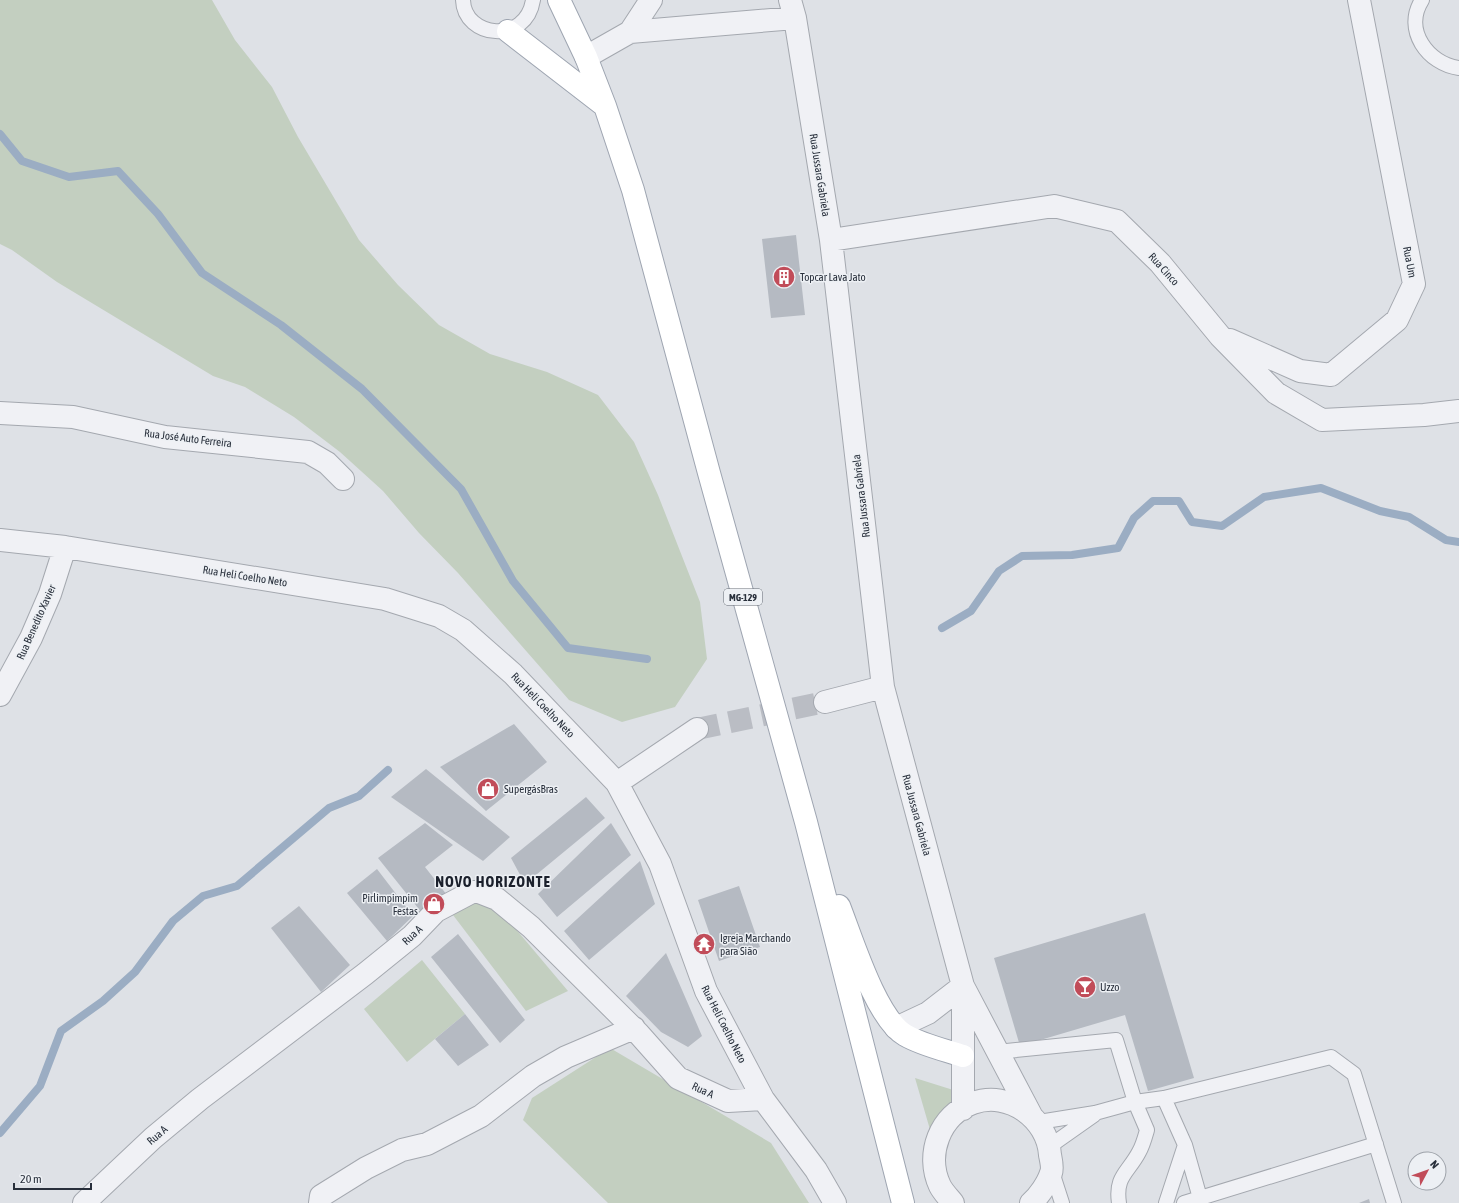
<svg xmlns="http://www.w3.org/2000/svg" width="1459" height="1203" viewBox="0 0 1459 1203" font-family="'Asap Condensed',sans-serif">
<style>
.green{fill:#c3cfc0}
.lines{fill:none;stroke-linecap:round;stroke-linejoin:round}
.stream{stroke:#9badc3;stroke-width:8}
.building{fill:#b5bac2}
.street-tunnel{stroke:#babdc4;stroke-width:22;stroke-dasharray:22 11;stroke-linecap:butt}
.lane-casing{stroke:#a4a8af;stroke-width:16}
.street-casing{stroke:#a4a8af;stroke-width:24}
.primary-casing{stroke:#9ea5b1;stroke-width:24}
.lane{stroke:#f0f1f5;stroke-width:14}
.street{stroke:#f0f1f5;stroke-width:22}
.primary{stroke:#fff;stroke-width:22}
.labels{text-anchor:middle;stroke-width:3;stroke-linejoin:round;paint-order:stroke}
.shield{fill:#edf0f4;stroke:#636972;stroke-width:1}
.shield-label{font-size:10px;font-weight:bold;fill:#282f3b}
.street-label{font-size:11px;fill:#282f3b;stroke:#edf0f4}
.poi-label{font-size:11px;fill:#282f3b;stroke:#edf0f4;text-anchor:start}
.district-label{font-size:15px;font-weight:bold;letter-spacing:1px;fill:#1b202c;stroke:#edf0f4}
</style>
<rect width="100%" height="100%" fill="#dee1e6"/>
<path class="green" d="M0,0H212L235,40L272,87L298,137L359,240L398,285L439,325L490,354L547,372L598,395L634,442L658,495L700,602L707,659L675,707L622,722L569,700L458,573L419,533L383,491L340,452L294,417L245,387L213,376L57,282L12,250L0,244Z
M476,902L499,909L568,991L526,1011L453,915Z
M422,960L465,1014L407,1062L364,1009Z
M610,1048L771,1143L809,1203H608L523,1120L532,1098Z
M915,1078L966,1094L931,1133Z"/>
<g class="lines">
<path class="stream" d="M0,134L22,161L69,177L118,171L158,214L202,273L281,325L362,389L461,489L513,581L568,648L647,659
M942,628L971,611L999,571L1022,556L1072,555L1118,548L1134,518L1153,501H1179L1192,522L1222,526L1264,497L1321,488L1380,511L1409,517L1446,540L1459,542
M0,1133L40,1086L61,1031L103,1001L135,972L173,921L203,896L237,886L329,808L359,796L388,770"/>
</g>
<path class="building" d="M796,235L805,315L771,318L762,239Z
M514,724L547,762L486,811L440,767Z
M426,769L510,837L483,861L391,797Z
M586,797L605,818L525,884L511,858Z
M425,823L453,845L425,867L447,895L422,913L378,858Z
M611,823L631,855L557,917L538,894Z
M640,861L655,904L589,960L564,931Z
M377,869L413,916L387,941L347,893Z
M739,886L760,947L719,961L698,900Z
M299,906L350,965L321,992L271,928Z
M1145,913L1194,1078L1148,1091L1125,1015L1020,1046L994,958Z
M458,934L525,1020L500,1043L431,957Z
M666,953L702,1036L688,1047L661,1032L626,996Z
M465,1014L489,1045L458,1066L435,1039Z
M1369,1199L1370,1203H1359Z"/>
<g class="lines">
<path class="street-tunnel" d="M697,729L825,702"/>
<g class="lane-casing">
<path id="lane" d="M463,0C464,38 526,45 533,0
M1422,0C1403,30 1428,64 1459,68
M997,1052L1116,1040L1135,1102L1147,1130C1145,1137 1143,1145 1139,1152C1128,1173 1115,1176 1119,1203
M1164,1098L1185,1145L1200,1198
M1039,1122L1095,1113L1135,1102L1164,1098L1331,1057L1354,1074L1394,1203
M1050,1146L1094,1115
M1052,1172L1062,1203
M1166,1203L1185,1145
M1184,1203L1376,1144"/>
</g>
<g class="street-casing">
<path id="street" d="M790,0L795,18L831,240L883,687L963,986L1031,1115
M630,32L795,18
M586,57L630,32L651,0
M831,240L1054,206L1117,221L1160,263L1220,336L1276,393L1322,420L1424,415L1459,411
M1230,340L1300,371L1331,375L1397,320L1414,284L1359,0
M0,413L73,417L165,437L308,452L327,463L343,479
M0,540L65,547L385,599L439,616L463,630L513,674L617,783L660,864L706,991L763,1099L816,1170L835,1203
M0,695L31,638L50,594L65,547
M825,702L883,687
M617,783L697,729
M963,989V1109
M896,1028L928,1013L963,986
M84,1203L153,1138L200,1099L365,974L412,936L436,911L472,892H479L497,899L531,927L638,1033L678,1078L728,1101L763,1099
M320,1203L321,1196L366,1168L402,1150L427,1144L481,1116L533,1076L566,1057L634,1028
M953,1203C949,1198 943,1192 940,1186C925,1154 940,1115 973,1103C1009,1090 1048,1119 1050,1155C1051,1160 1053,1168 1051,1173C1048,1183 1039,1196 1031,1203"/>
</g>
<g class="primary-casing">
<path id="primary" d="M559,0L586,57L605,106L633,190L709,473L806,822L903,1203
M508,31L605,106
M839,906C852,939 876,1018 905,1035C922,1045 945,1050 963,1056"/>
</g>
<use href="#lane" class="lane"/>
<use href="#street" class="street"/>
<use href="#primary" class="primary"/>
</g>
<defs>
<g id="building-disc" transform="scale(1.15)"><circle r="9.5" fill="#c14c59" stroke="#edf0f4"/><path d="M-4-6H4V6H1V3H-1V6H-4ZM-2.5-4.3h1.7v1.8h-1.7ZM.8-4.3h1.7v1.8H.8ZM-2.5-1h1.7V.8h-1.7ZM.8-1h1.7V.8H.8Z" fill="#fff"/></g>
<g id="shop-disc" transform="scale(1.15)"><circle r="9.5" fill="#c14c59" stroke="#edf0f4"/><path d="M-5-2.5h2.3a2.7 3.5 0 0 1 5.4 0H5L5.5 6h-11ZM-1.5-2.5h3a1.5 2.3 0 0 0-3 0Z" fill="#fff"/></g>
<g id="temple-disc" transform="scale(1.15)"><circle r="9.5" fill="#c14c59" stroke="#edf0f4"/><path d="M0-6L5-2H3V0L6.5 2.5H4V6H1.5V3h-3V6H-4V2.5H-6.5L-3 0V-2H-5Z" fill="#fff"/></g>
<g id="bar-disc" transform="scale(1.15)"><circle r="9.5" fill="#c14c59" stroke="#edf0f4"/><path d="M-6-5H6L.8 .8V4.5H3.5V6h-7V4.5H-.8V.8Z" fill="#fff"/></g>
</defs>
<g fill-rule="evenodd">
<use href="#building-disc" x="784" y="277"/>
<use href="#shop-disc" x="488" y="789"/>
<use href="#shop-disc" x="434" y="904"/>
<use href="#temple-disc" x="704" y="944"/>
<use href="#bar-disc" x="1085" y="987"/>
</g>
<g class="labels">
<rect class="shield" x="724" y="589" width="38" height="16" rx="3"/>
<g class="shield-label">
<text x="743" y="601">MG-129</text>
</g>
<g class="street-label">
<text transform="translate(820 175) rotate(81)" y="4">Rua Jussara Gabriela</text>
<text transform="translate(1410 262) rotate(79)" y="4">Rua Um</text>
<text transform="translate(1164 269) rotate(48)" y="4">Rua Cinco</text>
<text transform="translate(188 438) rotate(7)" y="4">Rua José Auto Ferreira</text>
<text transform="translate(861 496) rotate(-97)" y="4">Rua Jussara Gabriela</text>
<text transform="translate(245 576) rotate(9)" y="4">Rua Heli Coelho Neto</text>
<text transform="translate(36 622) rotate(-66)" y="4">Rua Benedito Xavier</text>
<text transform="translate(543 705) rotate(46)" y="4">Rua Heli Coelho Neto</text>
<text transform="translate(917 815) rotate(75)" y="4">Rua Jussara Gabriela</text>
<text transform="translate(412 935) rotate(-43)" y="4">Rua A</text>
<text transform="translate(724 1024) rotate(63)" y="4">Rua Heli Coelho Neto</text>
<text transform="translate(703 1090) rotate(25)" y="4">Rua A</text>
<text transform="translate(157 1135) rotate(-41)" y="4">Rua A</text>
</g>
<g class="poi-label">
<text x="800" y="281">Topcar Lava Jato</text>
<text x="504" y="793">SupergásBras</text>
<text x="418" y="902" text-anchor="end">Pirlimpimpim<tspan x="418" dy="13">Festas</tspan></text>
<text x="720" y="942">Igreja Marchando<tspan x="720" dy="13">para Sião</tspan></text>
<text x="1100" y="991">Uzzo</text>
</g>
<g class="district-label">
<text x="493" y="887">NOVO HORIZONTE</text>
</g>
</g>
<g transform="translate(1427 1171) rotate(49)"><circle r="19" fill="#edf0f4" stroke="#9ea3aa"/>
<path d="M0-3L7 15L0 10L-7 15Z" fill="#c14c59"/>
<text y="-6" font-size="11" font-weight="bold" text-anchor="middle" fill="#282f3b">N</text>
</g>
<path d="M14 1183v6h77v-6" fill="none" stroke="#282f3b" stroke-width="2"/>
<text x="20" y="1183" font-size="12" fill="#282f3b" stroke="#edf0f4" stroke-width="3" paint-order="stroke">20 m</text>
</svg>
